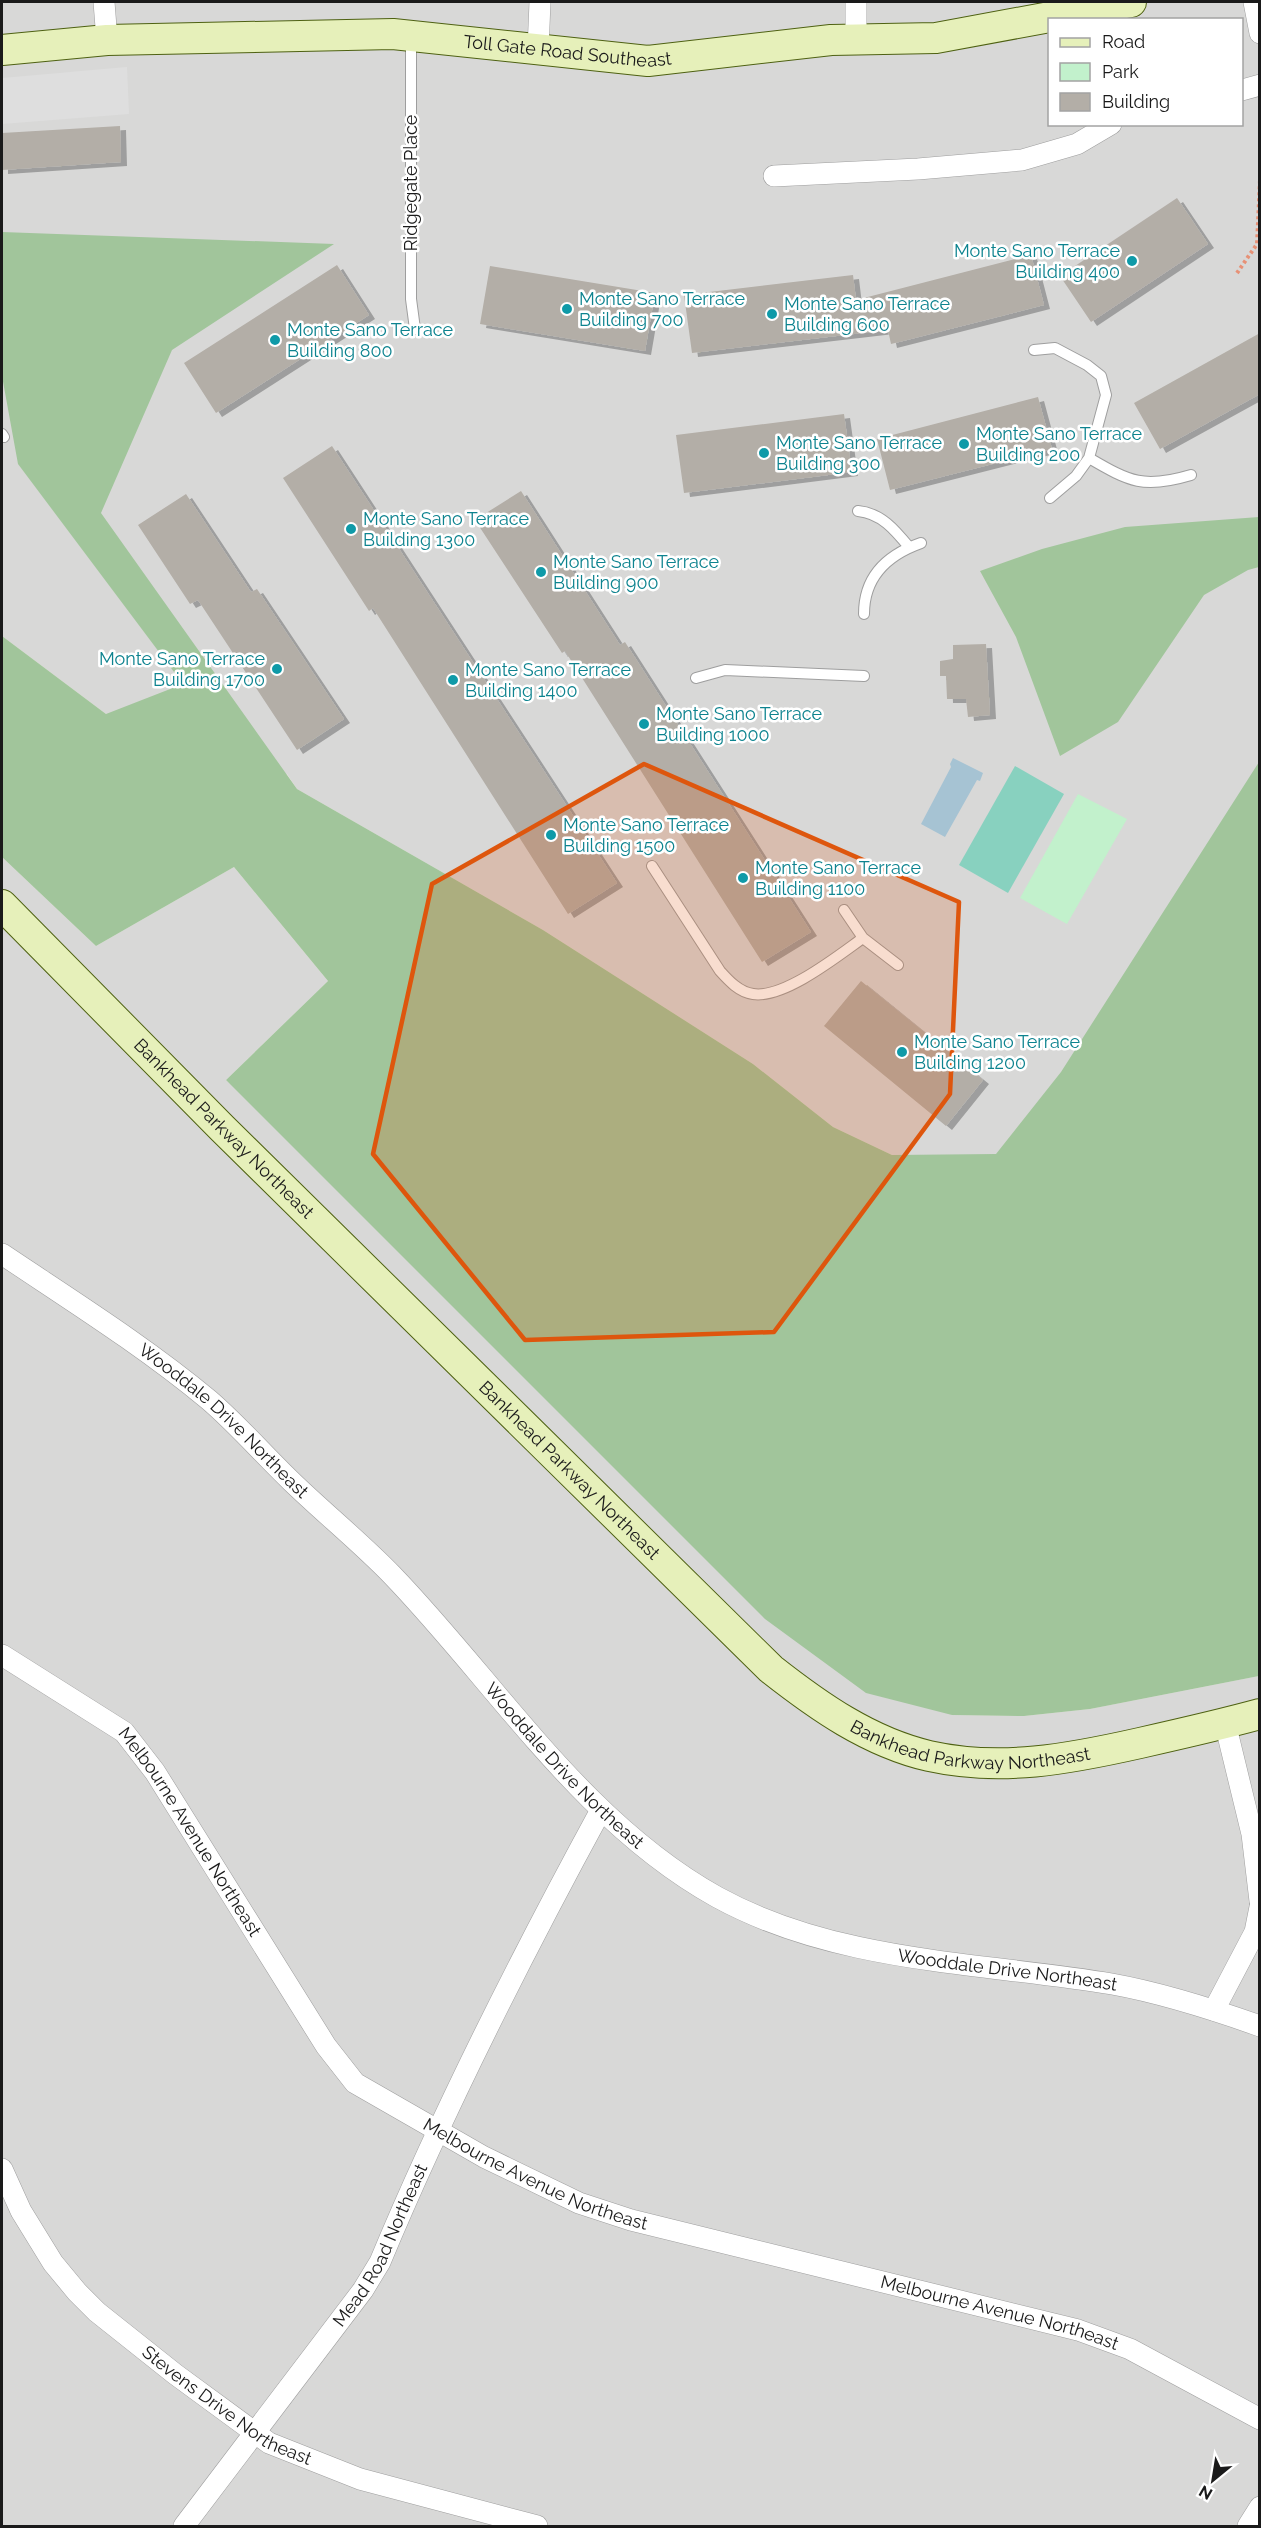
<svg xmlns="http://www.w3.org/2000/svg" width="1261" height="2528" viewBox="0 0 1261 2528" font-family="Raleway,sans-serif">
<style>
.residential{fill:#d8d8d7;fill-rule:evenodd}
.forest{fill:#a1c59b}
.park{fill:#c2f1cc}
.pitch{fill:#88d1bf}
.parking{fill:#dedede}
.water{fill:#a6c3d3}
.building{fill:#b3aea7;filter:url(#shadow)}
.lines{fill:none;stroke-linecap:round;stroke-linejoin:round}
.lane-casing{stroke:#9e9e9e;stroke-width:12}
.street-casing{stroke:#9e9e9e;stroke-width:22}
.secondary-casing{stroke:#4e6112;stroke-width:32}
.path{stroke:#e79176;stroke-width:4;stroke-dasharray:3 3;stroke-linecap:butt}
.lane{stroke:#fff;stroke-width:10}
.street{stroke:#fff;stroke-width:21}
.secondary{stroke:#e6f0ba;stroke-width:30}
.marked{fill:#de560d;fill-opacity:0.2;stroke:#de560d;stroke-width:4.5;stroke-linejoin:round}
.culture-dot{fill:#0f9aa8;stroke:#fff;stroke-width:2}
.labels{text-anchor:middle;stroke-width:5;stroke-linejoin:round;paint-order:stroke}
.street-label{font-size:18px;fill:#1a1a1a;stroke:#fff}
.culture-label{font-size:18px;fill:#0d838f;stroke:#fff;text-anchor:start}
</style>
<defs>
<filter id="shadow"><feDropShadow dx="6" dy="4" stdDeviation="0" flood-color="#0004"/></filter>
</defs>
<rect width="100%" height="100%" fill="#ebe9e1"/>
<path class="residential" d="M2,2H1259V765L991,1194L926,1155H892L833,1127L753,1064L543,930L297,789L287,774L106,714L2,636ZM1050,20H1242V124H1050Z
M2,857L96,946L234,867L328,981L226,1080L952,1715L1024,1716L1090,1709L1259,1676V2526H2Z"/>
<path class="forest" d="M2,232L334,244L172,350L101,513L297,789L543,930L753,1064L833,1127L892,1155L996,1154L1061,1072L1259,762V1676L1090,1709L1024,1716L952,1715L866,1693L765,1619L226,1080L328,981L234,867L96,946L2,857V636L106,714L183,684L18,464L2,376Z
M1259,517V567L1248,570L1204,595L1118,722L1060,756L1016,637L980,571L1042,549L1125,527Z"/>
<path class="park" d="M1078,794L1127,819L1067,924L1020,898Z"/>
<path class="pitch" d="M1015,766L1064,794L1008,893L959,865Z"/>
<path class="parking" d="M127,67L129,114L2,124V78Z"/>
<path class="water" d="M953,758L983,773L980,781L977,780L945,837L921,824L951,767L950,764Z"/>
<path class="building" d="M120,126L121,162L2,170V133Z
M1177,198L1208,244L1091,322L1060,276Z
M1031,255L1044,305L891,344L888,330L692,353L684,295L853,275L856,300Z
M337,265L369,315L216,413L184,363Z
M490,266L655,293L645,351L480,324Z
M1260,333V394L1160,449L1134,403Z
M1038,397L1052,449L890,490L877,439Z
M844,414L852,472L684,493L676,435Z
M332,446L617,883L568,914L373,608L369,611L283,478Z
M521,491L620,645L625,642L811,932L762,962L565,651L562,653L475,520Z
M186,494L251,592L257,589L344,719L297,750L198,600L190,604L138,525Z
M986,644L990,715L968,717L966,699H947L946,676H940V661L953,659V645Z
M861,981L983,1080L946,1126L824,1026Z"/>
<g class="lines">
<g class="lane-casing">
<path id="lane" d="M411,36V299L415,329
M1034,350L1055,348L1087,365L1101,376L1106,395L1089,458L1076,476L1050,498
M2,434L4,437
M1089,458C1130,482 1144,489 1191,475
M858,511C881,513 895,530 909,547
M864,614C864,577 887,555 921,543
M696,678L725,670L864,676
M652,866L720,971C729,981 739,992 753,994C784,999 839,955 863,938
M844,910L863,938L898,965"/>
</g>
<g class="street-casing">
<g id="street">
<path d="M104,2L107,40"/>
<path d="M856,2V40"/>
<path d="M1254,2L1260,33"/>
<path d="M538,50L540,2"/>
<path d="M1242,90L1260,85"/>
<path d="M774,176L918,169L1022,160L1077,144L1111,124"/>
<path id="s1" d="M2,1254C72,1301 144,1346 209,1400C238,1425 263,1454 291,1481C324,1513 360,1542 392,1575C497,1684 582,1822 717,1897C837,1963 980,1962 1112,1984C1162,1993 1212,2009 1260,2026"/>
<path id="s2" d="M2,1655L124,1732L155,1772L326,2046L355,2083L484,2157L579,2203L631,2220L1078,2330L1130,2349L1260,2419"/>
<path d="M1225,1723L1252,1834L1260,1901"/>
<path d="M1214,2010L1255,1932L1260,1907"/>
<path id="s3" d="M2,2169L21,2211L53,2263L77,2292L97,2312L175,2374L269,2443L360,2479L537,2526"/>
<path id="s4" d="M184,2526L363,2290L380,2262C445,2106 521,1957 601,1810"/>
<path d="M1248,2526L1260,2507"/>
</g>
</g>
<g class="secondary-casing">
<g id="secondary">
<path id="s5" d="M2,50L107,40L393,34L648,61L831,40L936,38L1131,2"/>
<path id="s6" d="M2,905L222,1128L771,1669C818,1706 869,1742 929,1756C1001,1772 1069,1759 1140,1743C1180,1734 1220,1725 1260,1714"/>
</g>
</g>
<path class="path" d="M1237,273L1257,244L1260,180"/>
<use href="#lane" class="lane"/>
<use href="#street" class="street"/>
<use href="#secondary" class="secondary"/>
</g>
<path class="marked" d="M644,764L959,902L950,1094L774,1332L525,1340L373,1154L432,884Z"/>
<g class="culture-dot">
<circle cx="1132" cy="261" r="6"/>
<circle cx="567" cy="309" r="6"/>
<circle cx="772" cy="314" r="6"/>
<circle cx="275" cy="340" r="6"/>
<circle cx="964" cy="444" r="6"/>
<circle cx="764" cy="453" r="6"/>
<circle cx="351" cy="529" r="6"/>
<circle cx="541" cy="572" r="6"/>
<circle cx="277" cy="669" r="6"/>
<circle cx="453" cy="680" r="6"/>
<circle cx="644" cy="724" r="6"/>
<circle cx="551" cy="835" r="6"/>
<circle cx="743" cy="878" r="6"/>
<circle cx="902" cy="1052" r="6"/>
</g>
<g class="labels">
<g class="street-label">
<text dy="6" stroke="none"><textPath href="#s5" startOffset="567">Toll Gate Road Southeast</textPath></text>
<text transform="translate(411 183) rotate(-90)" y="6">Ridgegate Place</text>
<text dy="6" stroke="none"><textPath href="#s6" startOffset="315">Bankhead Parkway Northeast</textPath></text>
<text dy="6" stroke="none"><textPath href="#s1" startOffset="278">Wooddale Drive Northeast</textPath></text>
<text dy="6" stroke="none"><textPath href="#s6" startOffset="801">Bankhead Parkway Northeast</textPath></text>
<text dy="6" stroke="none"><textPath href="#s6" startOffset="1305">Bankhead Parkway Northeast</textPath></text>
<text dy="6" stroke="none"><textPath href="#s1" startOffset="764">Wooddale Drive Northeast</textPath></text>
<text dy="6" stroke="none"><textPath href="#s2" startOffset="264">Melbourne Avenue Northeast</textPath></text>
<text dy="6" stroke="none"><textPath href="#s1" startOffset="1268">Wooddale Drive Northeast</textPath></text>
<text dy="6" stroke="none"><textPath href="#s2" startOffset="768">Melbourne Avenue Northeast</textPath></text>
<text dy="6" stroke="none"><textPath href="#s4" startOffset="344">Mead Road Northeast</textPath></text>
<text dy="6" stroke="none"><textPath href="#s2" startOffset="1254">Melbourne Avenue Northeast</textPath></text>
<text dy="6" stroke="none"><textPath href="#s3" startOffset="334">Stevens Drive Northeast</textPath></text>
</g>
<g class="culture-label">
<text x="1120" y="257" text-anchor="end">Monte Sano Terrace<tspan x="1120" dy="21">Building 400</tspan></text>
<text x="579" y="305">Monte Sano Terrace<tspan x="579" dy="21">Building 700</tspan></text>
<text x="784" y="310">Monte Sano Terrace<tspan x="784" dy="21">Building 600</tspan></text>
<text x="287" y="336">Monte Sano Terrace<tspan x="287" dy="21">Building 800</tspan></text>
<text x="976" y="440">Monte Sano Terrace<tspan x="976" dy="21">Building 200</tspan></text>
<text x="776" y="449">Monte Sano Terrace<tspan x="776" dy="21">Building 300</tspan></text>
<text x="363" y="525">Monte Sano Terrace<tspan x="363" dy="21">Building 1300</tspan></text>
<text x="553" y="568">Monte Sano Terrace<tspan x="553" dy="21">Building 900</tspan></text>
<text x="265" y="665" text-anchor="end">Monte Sano Terrace<tspan x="265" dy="21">Building 1700</tspan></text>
<text x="465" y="676">Monte Sano Terrace<tspan x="465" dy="21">Building 1400</tspan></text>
<text x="656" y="720">Monte Sano Terrace<tspan x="656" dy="21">Building 1000</tspan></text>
<text x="563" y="831">Monte Sano Terrace<tspan x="563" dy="21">Building 1500</tspan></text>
<text x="755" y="874">Monte Sano Terrace<tspan x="755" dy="21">Building 1100</tspan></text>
<text x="914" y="1048">Monte Sano Terrace<tspan x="914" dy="21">Building 1200</tspan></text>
</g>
</g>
<rect width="1261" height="2528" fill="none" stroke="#1a1a1a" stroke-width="6"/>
<rect x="1048" y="18" width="195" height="108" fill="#ffffff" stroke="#a3a3a3" stroke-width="1.5"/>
<rect x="1060" y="38" width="30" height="9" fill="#e6f0ba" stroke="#a3a3a3" stroke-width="1.5"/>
<text x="1102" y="48" font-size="18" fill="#1a1a1a">Road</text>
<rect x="1060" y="63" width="30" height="18" fill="#c2f1cc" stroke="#a3a3a3" stroke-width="1.5"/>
<text x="1102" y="78" font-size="18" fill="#1a1a1a">Park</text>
<rect x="1060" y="93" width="30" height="18" fill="#b3aea7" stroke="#a3a3a3" stroke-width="1.5"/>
<text x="1102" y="108" font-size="18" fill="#1a1a1a">Building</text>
<g transform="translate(1213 2480) rotate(210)" stroke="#ffffff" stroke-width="4.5" paint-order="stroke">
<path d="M0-4.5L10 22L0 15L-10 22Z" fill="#1a1a1a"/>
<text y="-9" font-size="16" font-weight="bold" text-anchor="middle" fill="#1a1a1a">N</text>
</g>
</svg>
